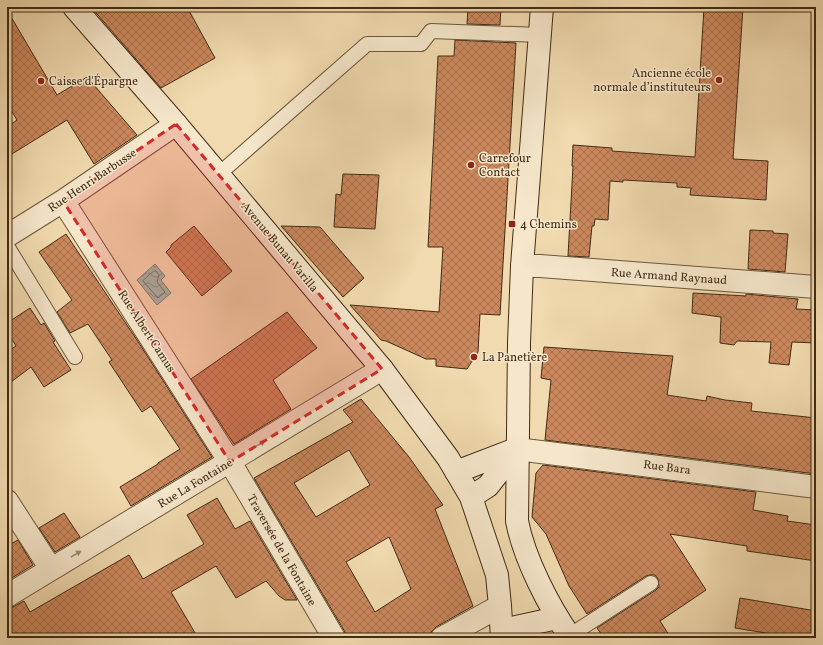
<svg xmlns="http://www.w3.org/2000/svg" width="823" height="645" viewBox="0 0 823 645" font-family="Vollkorn,serif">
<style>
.water{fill:url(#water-waves);stroke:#77816f}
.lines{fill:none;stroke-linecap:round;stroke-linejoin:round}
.shore{stroke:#6e7360;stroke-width:1}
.building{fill:url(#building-cross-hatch);stroke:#412b15;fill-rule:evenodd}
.service-casing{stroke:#6d573c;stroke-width:16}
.minor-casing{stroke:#6d573c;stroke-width:24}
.secondary-casing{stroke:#412b15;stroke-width:24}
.service{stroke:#f6e7cb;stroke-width:14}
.minor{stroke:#f6e7cb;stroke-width:22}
.secondary{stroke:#f6e7cb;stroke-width:22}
.oneway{fill:#9c8970}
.marked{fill:#d62828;fill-opacity:0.2;stroke:#d62828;stroke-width:3;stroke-dasharray:8 5;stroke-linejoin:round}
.poi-dot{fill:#8f2418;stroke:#f6e7cb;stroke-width:1.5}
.labels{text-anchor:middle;stroke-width:3;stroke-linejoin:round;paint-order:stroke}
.poi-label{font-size:12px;fill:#412b15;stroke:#f6e7cb;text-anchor:start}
.street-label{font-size:12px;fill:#412b15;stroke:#f6e7cb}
</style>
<defs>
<pattern id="water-waves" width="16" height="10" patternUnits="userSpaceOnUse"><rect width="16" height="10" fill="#9bbbab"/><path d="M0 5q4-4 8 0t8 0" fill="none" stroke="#80988a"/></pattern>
<pattern id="building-cross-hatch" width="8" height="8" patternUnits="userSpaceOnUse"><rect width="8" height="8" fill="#cc885d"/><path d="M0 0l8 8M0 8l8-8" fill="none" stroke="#a76f4c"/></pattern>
</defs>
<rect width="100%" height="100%" fill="#f1daaf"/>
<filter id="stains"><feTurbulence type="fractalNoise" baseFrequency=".005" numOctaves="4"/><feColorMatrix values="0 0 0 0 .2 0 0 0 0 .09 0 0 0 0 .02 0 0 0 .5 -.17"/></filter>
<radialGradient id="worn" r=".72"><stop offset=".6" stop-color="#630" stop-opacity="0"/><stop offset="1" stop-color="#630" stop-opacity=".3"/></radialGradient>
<path class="water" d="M155,264L165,276L161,280L171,293L157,305L137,280Z"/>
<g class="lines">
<path class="shore" d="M154,271H156L159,275L157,282L165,292L158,298L157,297L143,281Z"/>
</g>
<path class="building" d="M91,7H187L215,58L161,88Z
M468,7H501L500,25L467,24Z
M704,7H743L733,159L768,161L766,200L690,195L691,188L677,187V183L623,180V182L610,181L608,220L595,219L594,226H592L589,257L568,256L573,166H572L573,145L612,148V151L695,157Z
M7,10L57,95L87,77L137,135L94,164L67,120L7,157V127L17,120L7,103Z
M455,40L516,43L500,315L480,314L478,352L467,369L436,366V359H426L386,341L381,340L350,305L439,312L443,247H428L438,56H454Z
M343,174L379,175L375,229L334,227L336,194L341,195Z
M194,226L232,271L202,296L166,252L171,247V245Z
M281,226L320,227L364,278L343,297Z
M750,230L773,231V233L788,234L785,272L748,269Z
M66,234L137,340L212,457L131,506L120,487L158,464V463L180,449L151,406L142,412L109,362L112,360L88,324L70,333L57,312L72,300L39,252Z
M693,293L746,296V294L798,299L796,309L816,310V343L792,342L789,365L769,363L771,342L737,341L734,345L720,343L721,317L692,313Z
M30,308L41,325L44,323L55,341L53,342L71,370L44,387L31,367L7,385V352L16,346L7,331V323Z
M287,312L317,348L273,380L291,409L234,444L191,379Z
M544,347L673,356L667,395L706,401L707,396L725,400L752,403L751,411L816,418V474L545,440L551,380L541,378Z
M361,399L409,457L443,505L435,509L473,606L436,627L431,632L430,638H346L345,632L254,478L353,422L343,410ZM349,450L370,485L316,517L294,483ZM389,537L411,589L375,612L346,562Z
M543,465L756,492L753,510L788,516L787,521L816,525V561L747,551V546L670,534L706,590L660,621L671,638H604L597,628L656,590L659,587L658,579L655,575H650L646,576L587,614L569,586L546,534L532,517L536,473Z
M217,498L235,529L250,521L297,600H285L279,596L266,581L236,598L216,566L171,592L198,638H7V608L13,607L24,601L30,612L129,555L143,579L204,544L187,515Z
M64,513L80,537L55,552L39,528Z
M18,540L33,565L7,581V546Z
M740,598L816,611V638H796L735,628Z"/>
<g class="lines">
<g class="service-casing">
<path id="service" d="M219,174L367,44H421L431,31L540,35
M7,246L75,357
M569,636L651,583"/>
</g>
<g class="minor-casing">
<path id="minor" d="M63,201L230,462L334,638
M7,236L63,201L176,124
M522,266H540L816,287
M517,449L816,487
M7,501L51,569
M7,596L382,369
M442,638L500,606"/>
</g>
<g class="secondary-casing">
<path id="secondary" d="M74,7L176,124L382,369L448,458L471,497L497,575L500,606L502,638
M542,7L522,266L519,343L517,521C524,558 549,607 571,638
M456,472L516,449
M471,497L488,486L517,449
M502,630L557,618"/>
</g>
<use href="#service" class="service"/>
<use href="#minor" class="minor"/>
<use href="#secondary" class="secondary"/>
</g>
<defs><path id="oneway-solid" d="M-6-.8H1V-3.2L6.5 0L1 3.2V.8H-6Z"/></defs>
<g class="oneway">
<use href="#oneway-solid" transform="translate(260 444) rotate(-31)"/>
<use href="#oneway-solid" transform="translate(76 554) rotate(-31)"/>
</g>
<path class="marked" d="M176,124L382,369L230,462L63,201Z"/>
<g class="poi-dot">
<circle cx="719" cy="80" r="4"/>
<circle cx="41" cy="81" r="4"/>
<circle cx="471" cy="165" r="4"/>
<rect x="508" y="220" width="8" height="8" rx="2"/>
<circle cx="474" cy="357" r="4"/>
</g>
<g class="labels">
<g class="poi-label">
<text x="711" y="77" text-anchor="end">Ancienne école<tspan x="711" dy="14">normale d’instituteurs</tspan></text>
<text x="49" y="85">Caisse d'Épargne</text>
<text x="479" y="162">Carrefour<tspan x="479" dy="14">Contact</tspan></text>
<text x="520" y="228">4 Chemins</text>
<text x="482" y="361">La Panetière</text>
</g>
<g class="street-label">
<text transform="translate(92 180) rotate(-34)" y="4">Rue Henri Barbusse</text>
<text transform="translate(280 247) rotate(50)" y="4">Avenue Bunau Varilla</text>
<text transform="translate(669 276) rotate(4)" y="4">Rue Armand Raynaud</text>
<text transform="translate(147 331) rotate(57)" y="4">Rue Albert Camus</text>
<text transform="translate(667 467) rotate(7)" y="4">Rue Bara</text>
<text transform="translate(195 483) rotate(-31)" y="4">Rue La Fontaine</text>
<text transform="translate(282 550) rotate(60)" y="4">Traversée de la Fontaine</text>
</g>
</g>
<rect width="823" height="645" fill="none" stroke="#f1daaf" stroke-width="24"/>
<rect x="8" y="8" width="807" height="629" fill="none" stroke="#412b15" stroke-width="2"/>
<rect x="12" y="12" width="799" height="621" fill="none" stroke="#412b15"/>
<rect width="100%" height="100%" filter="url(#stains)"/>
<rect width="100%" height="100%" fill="url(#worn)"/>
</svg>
